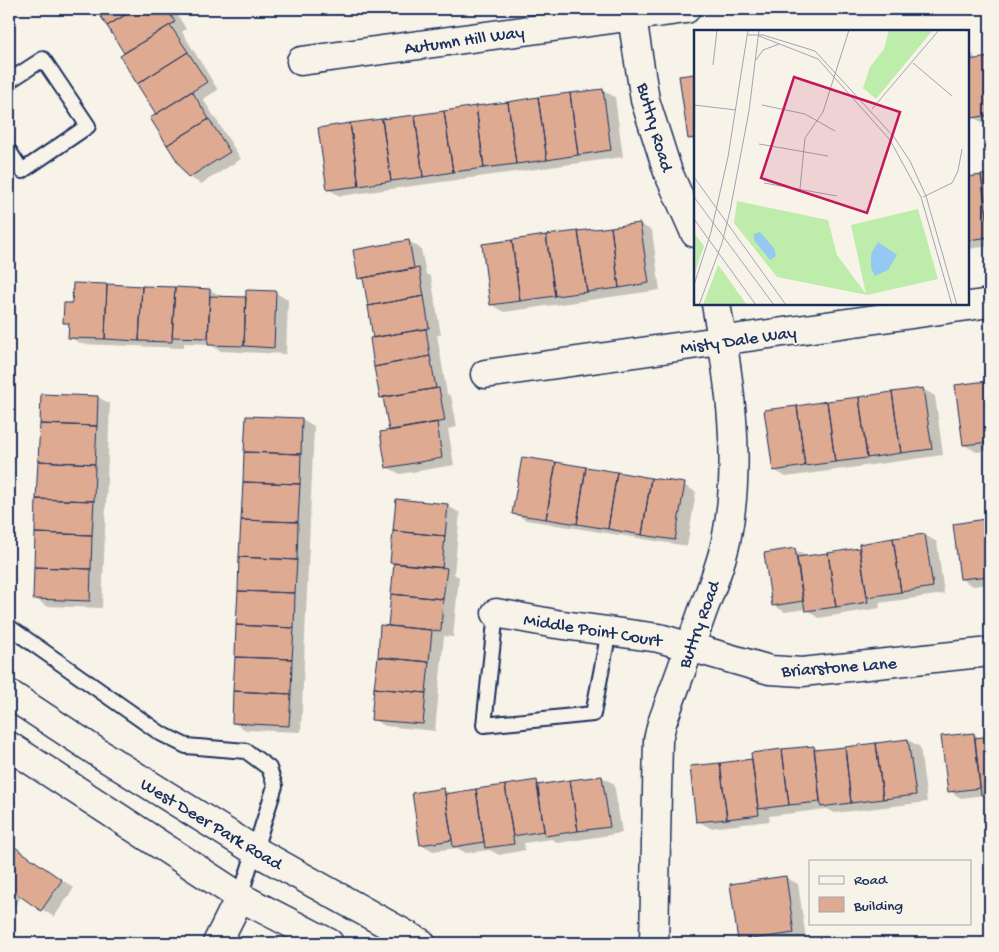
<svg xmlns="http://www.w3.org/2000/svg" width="999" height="952" viewBox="0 0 999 952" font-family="'Gochi Hand',sans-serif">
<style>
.shadow{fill:#0003}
.building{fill:#deab92;stroke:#1b2f5e}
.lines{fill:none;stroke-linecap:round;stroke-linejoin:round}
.service-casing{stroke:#1b2f5e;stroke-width:18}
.minor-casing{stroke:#1b2f5e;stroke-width:31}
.tertiary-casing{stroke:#1b2f5e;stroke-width:31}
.service{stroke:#f7f3e8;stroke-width:14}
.minor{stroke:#f7f3e8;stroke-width:28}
.tertiary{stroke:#f7f3e8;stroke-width:28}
.labels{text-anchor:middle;stroke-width:4;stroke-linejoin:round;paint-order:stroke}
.street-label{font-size:18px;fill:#1b2f5e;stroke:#f7f3e8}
.inset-road{fill:none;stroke:#9fa5b1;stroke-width:1}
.view{fill:#c2185b;fill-opacity:0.15;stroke:#c2185b;stroke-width:2.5}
.inset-edge{fill:none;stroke:#1b2f5e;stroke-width:2.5}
</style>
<rect width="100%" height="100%" fill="#f7f3e8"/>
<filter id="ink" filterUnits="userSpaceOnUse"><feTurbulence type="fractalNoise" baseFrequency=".02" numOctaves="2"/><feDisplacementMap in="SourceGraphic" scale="10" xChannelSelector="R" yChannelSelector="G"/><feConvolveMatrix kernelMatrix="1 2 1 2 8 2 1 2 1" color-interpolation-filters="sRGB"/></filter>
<g filter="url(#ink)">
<path class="shadow" d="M9,9H19L9,16Z
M98,9H174L186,29L182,32L218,90L203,99L241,159L201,184L189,177L152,118L158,114L122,56L126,54Z
M968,51L974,55L975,60L990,58V123L985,124L973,117L972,113H968Z
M695,75V141L689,138L681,77Z
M602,90L615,97L623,157L340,196L328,189Z
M990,176V246L968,249V179Z
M640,224L652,231L660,290L504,312L492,305Z
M409,241L421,249L426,274L431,277L441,335H437L447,394L451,396L457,427L448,429L454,465L400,474L387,467L391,432L385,399L381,397L375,339L365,281L360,278Z
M210,290L223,297L247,298L276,293L288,300L286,354L221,351L209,344L184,343V348L82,344L69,337L70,325L65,322Z
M990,381V450L977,452L964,445L956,386Z
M923,389L935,396L943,455L786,477L774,470Z
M98,397L110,404L102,608L46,606L34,598Z
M247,417L302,419L314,426L301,732L246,730L233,723Z
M684,485L696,492L687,546L526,520L514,513Z
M448,506L460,513L454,574L459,577L453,637L444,636L435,731L385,726L373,719L389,627L396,565L391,562Z
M985,521L990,524V584L973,586L961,579Z
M925,535L937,542L944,594L879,603L880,608L818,618L806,609L785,612L773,605L795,550L808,557L861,549Z
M974,734L982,739L990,738V799L984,795L961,798L949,791Z
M908,740L920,747L927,802L835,813L827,809L769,816L770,821L710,828L698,821L753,760L813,747L821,751Z
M602,777L614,784L622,833L558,843L552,839L524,843L525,850L499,855L490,850L466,853L457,848L433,851L421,844L444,790L452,794L536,782L543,786Z
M9,843L74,888L54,917L22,896L14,907L9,904Z
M785,877L798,884L806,939L779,943H745L739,940Z"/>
<path class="building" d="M96,9H135L107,26Z
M135,9H167L175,22L124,53L107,26Z
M170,25L188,52L137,84L120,56Z
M188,52L207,82L156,114L137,84Z
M990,57V115L972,118L968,88V60Z
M695,74V138L688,139L679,76Z
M603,89L611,150L578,155L570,93Z
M192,91L209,119L167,145L150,118Z
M570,93L578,155L547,160L538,97Z
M538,97L547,160L516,164L508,102Z
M508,102L516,164L484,168L476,106Z
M476,106L484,168L453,172L444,111Z
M444,111L453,172L423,177L415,115Z
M415,115L423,177L391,181L382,119Z
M209,119L230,152L188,178L167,145Z
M382,119L391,181L359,186L350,123Z
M350,123L359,186L327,190L318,128Z
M990,174V237L981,175Z
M981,175L990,237L968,240V177Z
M640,223L649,283L619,288L611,227Z
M611,227L619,288L587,292L578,231Z
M578,231L587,292L555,296L546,235Z
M546,235L555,296L520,301L512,240Z
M409,240L414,268L358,279L353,250Z
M512,240L520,301L490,305L482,244Z
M419,268L424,296L368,306L363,278Z
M73,283L107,284L105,339L68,338L69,323H63L64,303H72Z
M107,284L142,286L139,341L105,339Z
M142,286L175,287L172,342L139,341Z
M175,287L210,289L208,338L172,337Z
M246,290L276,291L274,348L244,346Z
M210,296L246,297L244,346L208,345Z
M424,296L429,328L373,338L368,306Z
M426,329L430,356L374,367L370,338Z
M430,356L436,388L380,398L374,367Z
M987,381L990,403V442L963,445L955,385Z
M439,388L445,421L389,431L383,397Z
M923,388L932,449L901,453L892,392Z
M892,392L901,453L867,458L859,397Z
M41,394L98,396L97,426L40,424Z
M859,397L867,458L835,462L827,401Z
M827,401L835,462L805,466L797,406Z
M797,406L805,466L773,471L764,410Z
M246,416L302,418L301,454L244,452Z
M437,422L442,458L386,468L380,432Z
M40,424L97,426L95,464L38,461Z
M244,452L301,454L300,484L243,482Z
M522,457L556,462L546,519L512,514Z
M38,461L95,464L94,501L36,499Z
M556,462L586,467L577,524L546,519Z
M586,467L617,472L608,529L577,524Z
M617,472L651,478L642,535L608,529Z
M651,478L685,483L675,540L642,535Z
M243,482L300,484L298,522L241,520Z
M36,499L94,501L92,535L35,533Z
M396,499L448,504L445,536L393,531Z
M985,519L990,561V576L960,579L953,524Z
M241,520L298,522L297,560L239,557Z
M990,525V561L986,526Z
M393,531L445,536L442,568L390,563Z
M35,533L92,535L91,569L34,567Z
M925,534L933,587L901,592L893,538Z
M893,538L901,592L867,597L859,544Z
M795,548L803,601L772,606L764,553Z
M859,548L868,602L836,607L828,553Z
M828,553L836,607L805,611L797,557Z
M239,557L297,560L295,593L238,591Z
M394,563L447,568L443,599L391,594Z
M34,567L91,569L90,601L33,599Z
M238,591L295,593L294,628L236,625Z
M391,594L443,599L441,631L388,626Z
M236,625L294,628L292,659L235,657Z
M380,625L432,630L429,662L378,657Z
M235,657L292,659L291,694L233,691Z
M378,657L429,662L426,693L374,688Z
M374,688L426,693L423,724L371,720Z
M233,691L291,694L289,726L232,723Z
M974,733L980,788L948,792L941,736Z
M990,736V794L981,795L975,738Z
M908,739L916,795L883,799L876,743Z
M876,743L883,799L851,803L845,747Z
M814,746L820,802L789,805L782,749Z
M845,747L851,803L821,807L814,750Z
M782,749L789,805L758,809L751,753Z
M752,759L759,815L727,819L720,763Z
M720,763L727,819L696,822L690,766Z
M602,776L610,827L578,831L570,780Z
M537,780L544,831L513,836L505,785Z
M570,780L578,831L545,836L537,785Z
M505,785L514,844L485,848L476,789Z
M444,788L452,840L420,845L412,793Z
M476,789L484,842L453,847L445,794Z
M9,843L62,880L41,911L10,889L9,890Z
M786,876L794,933L738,941L730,884Z"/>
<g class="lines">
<g class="service-casing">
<path id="service" d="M9,81L43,59L88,126L22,171L9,151
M496,613L484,725L593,714L609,631
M9,627L160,733L186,746L246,751L269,768L275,786L240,897"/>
</g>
<g class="minor-casing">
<path id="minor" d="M632,17L645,100L668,172L695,233
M301,61L686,9
M485,374L990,303
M496,613L556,624L659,638L770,670L802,672L990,652
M217,943L240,897
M654,943L658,740L662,723C675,687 689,650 702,613C711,589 721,565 726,541C742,462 730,382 716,304"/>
</g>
<g class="tertiary-casing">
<path id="tertiary" d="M9,694L100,754L254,850L421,943
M9,746L240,897L329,943"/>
</g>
<use href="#service" class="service"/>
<use href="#minor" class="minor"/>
<use href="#tertiary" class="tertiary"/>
</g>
</g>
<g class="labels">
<g class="street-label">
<text transform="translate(464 39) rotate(-8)" y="6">Autumn Hill Way</text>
<text transform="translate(656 127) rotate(74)" y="6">Buttry Road</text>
<text transform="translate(738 339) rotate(-8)" y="6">Misty Dale Way</text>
<text transform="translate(698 624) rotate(-70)" y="6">Buttry Road</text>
<text transform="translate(593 629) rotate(9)" y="6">Middle Point Court</text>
<text transform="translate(839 666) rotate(-4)" y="6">Briarstone Lane</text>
<text transform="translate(212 823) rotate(31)" y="6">West Deer Park Road</text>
</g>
</g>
<g transform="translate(694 30)">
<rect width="275" height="275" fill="#f7f3e8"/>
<path d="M195,0H239L182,69L169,58L176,37L190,19ZM43,171L134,190L143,225L172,264L157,195L224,179L244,249L173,265L83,247L40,193ZM0,203L10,216L0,245ZM24,235L28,240L53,275H9Z" fill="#beecaa"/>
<path d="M66,202L80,218L82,226L76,230L60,210V204ZM184,212L203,225L194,240L181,246L177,238V224Z" fill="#95c8f2"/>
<path class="inset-road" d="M54,5H69L121,21L200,107L216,131L232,166L263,275M65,6L124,29L196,110L227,167L258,275M62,30L69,20L85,14M219,33L258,66M19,35L23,0M0,75L42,80M68,75L111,84L141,101M178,79L245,0M65,114L134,126M0,147L92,275M70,153L143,166M106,159L111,108L129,82L155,0M0,167L80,275M229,167L258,153L264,141L268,119M0,189L62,275M0,255L17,202L34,127L54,0M5,275L28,213L36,181L55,81L65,0"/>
<path class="view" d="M100,47L206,82L173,183L67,148Z"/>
<rect width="275" height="275" class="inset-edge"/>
</g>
<rect width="999" height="952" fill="none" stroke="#f7f3e8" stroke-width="30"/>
<rect x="15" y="15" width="969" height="922" fill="none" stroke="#1b2f5e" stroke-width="2" filter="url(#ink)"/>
<rect x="809" y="860" width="162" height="65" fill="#f7f3e8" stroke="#9fa5b1"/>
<rect x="819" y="876" width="25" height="8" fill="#f7f3e8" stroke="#9fa5b1"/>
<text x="854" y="884" font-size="15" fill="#1b2f5e">Road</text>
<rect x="819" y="897" width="25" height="15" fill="#deab92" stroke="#9fa5b1"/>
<text x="854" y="910" font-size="15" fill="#1b2f5e">Building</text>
</svg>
